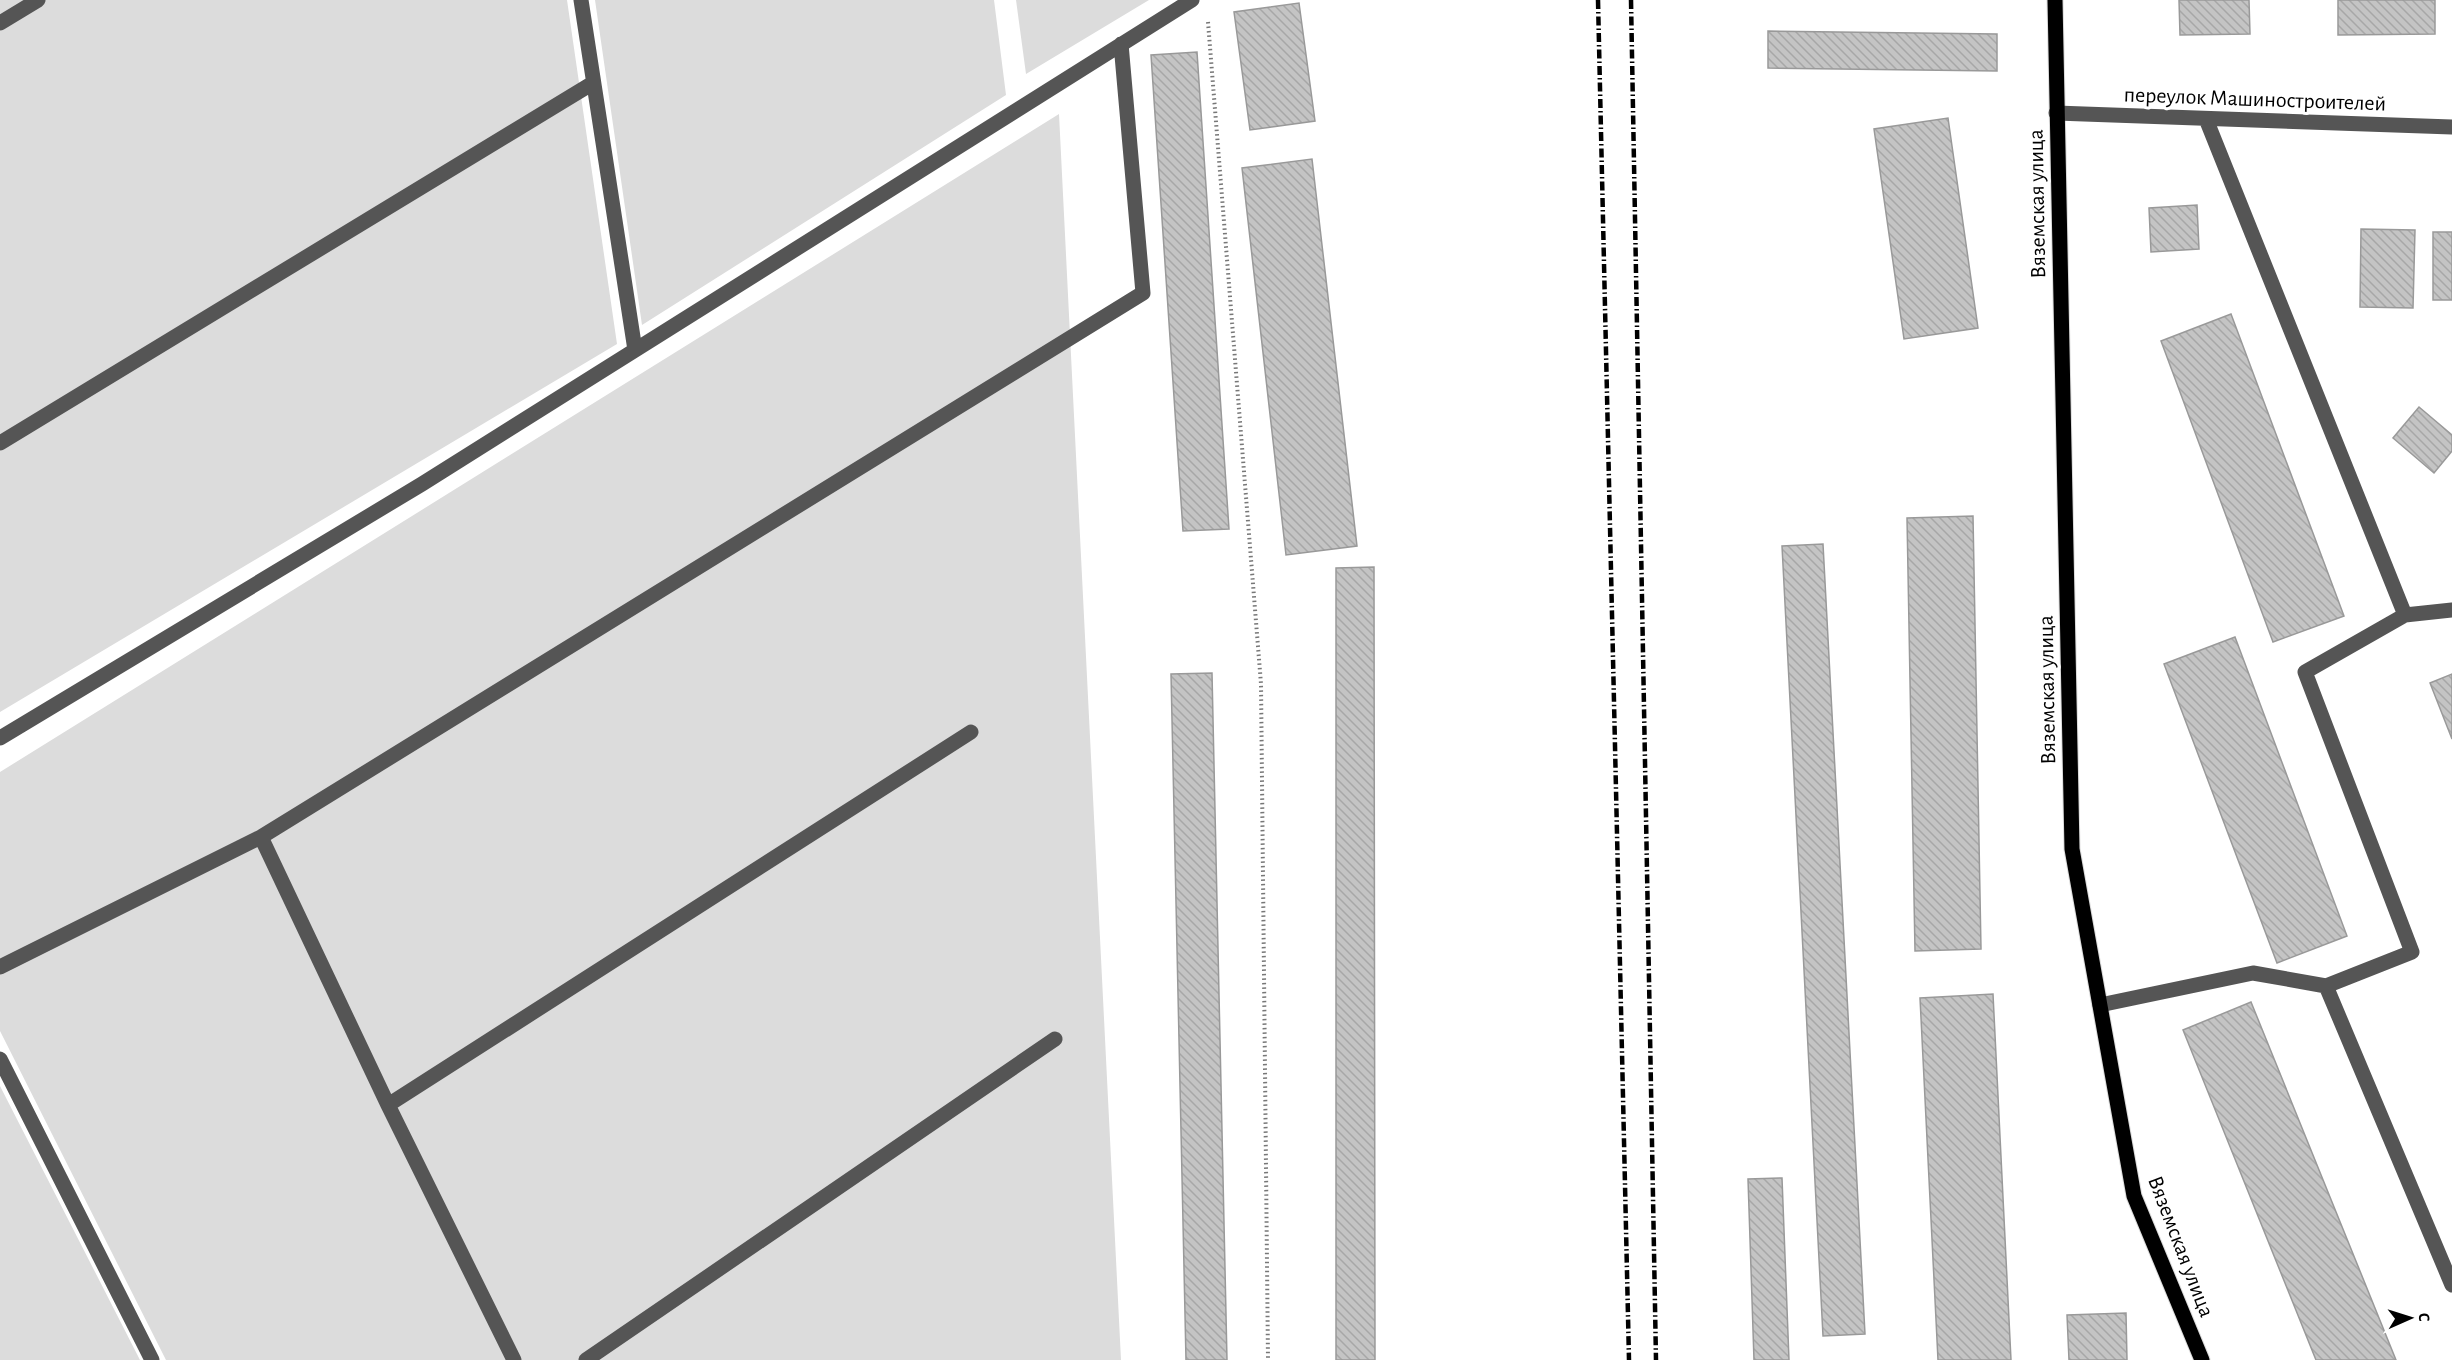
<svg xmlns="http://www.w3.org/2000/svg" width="2452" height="1360" viewBox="0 0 2452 1360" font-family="'Alegreya Sans',sans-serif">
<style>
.garden{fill:#dcdcdc}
.building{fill:url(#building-back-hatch);stroke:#999;stroke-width:1.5}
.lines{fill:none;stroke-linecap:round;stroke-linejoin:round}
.major-casing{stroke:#dbdbdb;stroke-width:17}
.path{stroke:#777;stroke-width:4;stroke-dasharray:1.5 3;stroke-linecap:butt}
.minor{stroke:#555;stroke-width:15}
.major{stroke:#000;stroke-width:15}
.rail{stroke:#000;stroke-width:4.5;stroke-dasharray:9 3 1.5 3;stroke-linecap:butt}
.labels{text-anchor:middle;stroke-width:6;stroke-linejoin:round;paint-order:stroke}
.street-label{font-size:22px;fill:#000;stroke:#fff}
</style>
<defs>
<pattern id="building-back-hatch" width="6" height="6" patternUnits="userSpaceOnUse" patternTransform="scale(1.5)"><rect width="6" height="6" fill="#c4c4c4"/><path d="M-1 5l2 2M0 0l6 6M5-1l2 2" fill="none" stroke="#a7a7a7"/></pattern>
</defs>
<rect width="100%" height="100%" fill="#fff"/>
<path class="garden" d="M0,0H567L617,344L0,712Z
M595,0H994L1006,95L642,325Z
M1016,0H1149L1026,74Z
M1059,114L1121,1360H166L0,1031V772Z
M0,1086L140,1360H0Z"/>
<path class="building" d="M2179,0H2249L2250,34L2180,35Z
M2338,0H2435V34L2338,35Z
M1299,3L1315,121L1250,130L1234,12Z
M1768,31L1997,34V71L1768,68Z
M1197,52L1229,529L1183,531L1151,55Z
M1948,118L1978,328L1904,339L1874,129Z
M1312,159L1357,546L1286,555L1242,168Z
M2197,205L2199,249L2151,252L2149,208Z
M2361,229L2415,230L2413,308L2360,307Z
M2433,232H2452V300H2433Z
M2231,314L2344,616L2273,642L2161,341Z
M2419,407L2452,435V451L2434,473L2393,438Z
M1973,516L1981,949L1915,951L1907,518Z
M1823,544L1865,1334L1823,1336L1782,546Z
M1374,567L1375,1360H1336V568Z
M2235,637L2347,936L2277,963L2164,664Z
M1212,673L1227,1360H1186L1171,674Z
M2452,674V739L2430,683Z
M1993,994L2011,1360H1938L1920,998Z
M2251,1002L2396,1360H2316L2183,1030Z
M1782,1178L1789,1360H1754L1748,1179Z
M2126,1313L2127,1360H2069L2067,1315Z"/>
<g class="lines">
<g class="major-casing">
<path id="major" d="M2055,0L2072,849L2134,1196L2202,1360"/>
</g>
<path class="path" d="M1208,22L1261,684L1268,1360"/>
<path class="minor" d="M581,0L635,350
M0,23L38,0
M2056,113L2452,127
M2206,119L2405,615L2305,672L2412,952L2326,986
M0,443L593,83
M2405,615L2452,610
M0,738L422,484L1192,0
M261,837L388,1105L514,1360
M0,967L261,837L1143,293L1121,44
M2100,1005L2253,973L2326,986L2452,1285
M0,1059L152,1360
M388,1105L971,732
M586,1360L1055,1039"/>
<use href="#major" class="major"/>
<path class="rail" d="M1598,0L1629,1360
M1631,0L1656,1360"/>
</g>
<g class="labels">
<g class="street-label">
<text transform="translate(2255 98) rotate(2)" y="8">переулок Машиностроителей</text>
<text transform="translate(2036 204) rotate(-91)" y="8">Вяземская улица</text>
<text transform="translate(2046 690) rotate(-91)" y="8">Вяземская улица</text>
<text transform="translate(2182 1246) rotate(69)" y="8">Вяземская улица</text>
</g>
</g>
<g transform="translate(2410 1318) rotate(87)" stroke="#ffffff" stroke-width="4.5" paint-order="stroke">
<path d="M0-4.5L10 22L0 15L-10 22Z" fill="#000000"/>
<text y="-9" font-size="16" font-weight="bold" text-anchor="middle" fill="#000000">С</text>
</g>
</svg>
